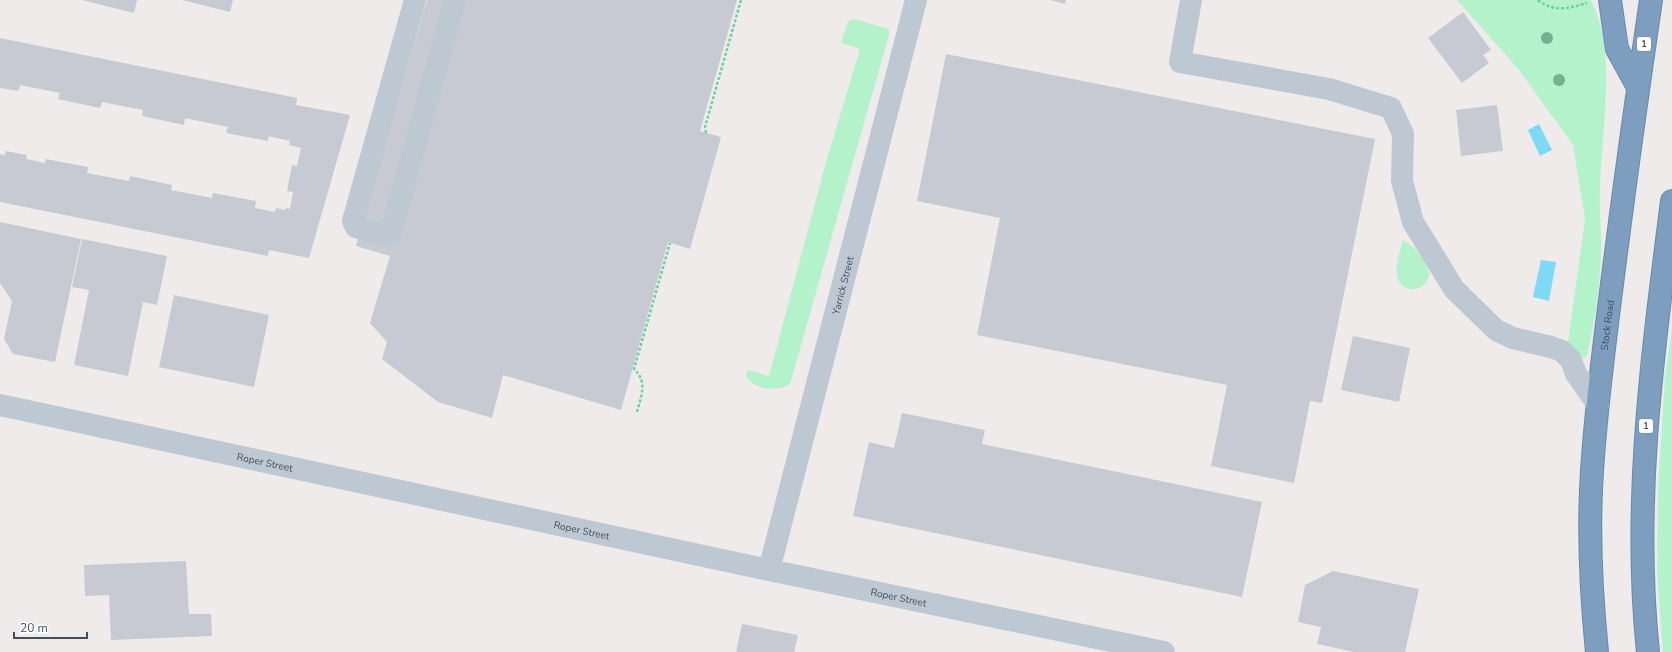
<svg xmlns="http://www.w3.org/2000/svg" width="1672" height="652" viewBox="0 0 1672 652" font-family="'Nunito Sans',sans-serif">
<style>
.green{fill:#b4f2cc}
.water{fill:#7ddaf4}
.building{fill:#c7cad2}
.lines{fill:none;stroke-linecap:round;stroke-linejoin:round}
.highway-casing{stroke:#6989ac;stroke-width:24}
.path{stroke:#69d3a0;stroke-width:2.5;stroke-dasharray:3 2;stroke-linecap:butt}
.minor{stroke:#bdc8d3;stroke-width:22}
.highway{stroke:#7e9ec0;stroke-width:22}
.tree{fill:#73b191}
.labels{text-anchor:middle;stroke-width:3;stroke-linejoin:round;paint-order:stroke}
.shield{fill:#fff;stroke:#7b848c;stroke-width:1}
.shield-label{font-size:9px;font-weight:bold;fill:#424f5b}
.street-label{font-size:10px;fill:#424f5b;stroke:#fff}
</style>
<rect width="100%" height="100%" fill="#efebeb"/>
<path class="green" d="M1457,0H1591C1618,53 1601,131 1600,190C1599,211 1602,232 1601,253C1600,288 1594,323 1587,356L1584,358L1568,342L1585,219L1573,145L1519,70Z
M854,19L889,29V35L790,384C778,392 750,390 746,374L748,370L769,376L826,162L860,49L841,43L848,21Z
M1403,240C1412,245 1418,251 1423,259C1444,288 1402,301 1397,276C1395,265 1400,251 1403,240Z
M1672,328V652H1663L1657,573L1658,488L1665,378Z"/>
<path class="water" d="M1539,124L1552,150L1540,156L1528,130Z
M1541,260L1556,262L1549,301L1533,297Z"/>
<path class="building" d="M82,0H137L134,13Z
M182,0H233L230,12Z
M427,0H737L700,131L721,137L690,249L668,242L621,410L503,375L492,418L438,402L382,359L387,342L370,323L390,256L356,246Z
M1050,0H1066L1065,4Z
M1463,12L1491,50L1483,55L1489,63L1462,83L1428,38Z
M0,38L297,98L296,105L350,115L309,258L269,250L268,256L0,202V154L5,155L6,151L27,155L26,159L45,163L46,159L88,167L87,173L129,181L130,176L172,185L171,190L212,198L213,193L256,201L255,208L275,212L276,208L285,210L286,208L290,209L293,192L287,191L292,165L297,166L301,148L289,145L290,141L269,136L268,141L226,133L228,127L185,118L184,125L142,116L143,110L102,102L100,108L58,99L60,93L20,85L19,91L0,88Z
M946,54L1375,139L1322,403L1310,401L1294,483L1211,466L1227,385L977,335L1000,218L917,201Z
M1497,105L1503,151L1461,156L1456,110Z
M0,222L81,239L55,362L13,354L4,339L12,301L0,283Z
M82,239L167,256L157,305L143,302L128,376L74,365L89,290L72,287Z
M174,295L269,315L254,387L159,367Z
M1353,336L1410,348L1399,402L1341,390Z
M902,413L985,430L982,444L1262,502L1242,597L853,516L869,442L894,448Z
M186,561L189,614H211L212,636L111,640L109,595L85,596L84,565Z
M1333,571L1419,589L1405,652H1354L1317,644L1321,627L1298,622L1305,585Z
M742,624L798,635L794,652H736Z"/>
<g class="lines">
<g class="highway-casing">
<g id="highway">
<path d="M1610,0L1617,49L1638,87"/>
<path id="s3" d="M1597,652C1591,592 1588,531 1592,471C1596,408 1604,346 1612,284C1624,189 1637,95 1651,0"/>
<path d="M1648,652C1632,501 1653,351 1672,201"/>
</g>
</g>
<path class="path" d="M1538,0C1554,13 1570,8 1587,3
M706,133L705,127L741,0
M637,412C641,396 648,382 634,369L670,243"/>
<g class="minor">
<path d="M415,0L353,221L356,227L385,236L391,232L455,0"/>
<path d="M1191,0L1180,62L1329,89L1391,108L1403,134L1402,181L1413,222L1454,289L1496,330L1513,338L1551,347L1562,351L1571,360L1576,374L1598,405"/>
<path id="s1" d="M0,405L769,570L1164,652"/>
<path id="s2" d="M769,570L916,0"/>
</g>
<use href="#highway" class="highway"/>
</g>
<g class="tree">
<circle cx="1547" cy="38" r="6"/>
<circle cx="1559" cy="80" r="6"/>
</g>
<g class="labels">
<g class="shield">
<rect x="1637" y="37" width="14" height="14" rx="3"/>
<rect x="1639" y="419" width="14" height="14" rx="3"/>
</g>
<g class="shield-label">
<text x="1644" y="47">1</text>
<text x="1646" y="429">1</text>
</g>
<g class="street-label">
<text dy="4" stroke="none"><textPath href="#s2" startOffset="294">Yarrick Street</textPath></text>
<text dy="4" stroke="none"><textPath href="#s3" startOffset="328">Stock Road</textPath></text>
<text dy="4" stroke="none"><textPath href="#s1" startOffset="271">Roper Street</textPath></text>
<text dy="4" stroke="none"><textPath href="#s1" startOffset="595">Roper Street</textPath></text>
<text dy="4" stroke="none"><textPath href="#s1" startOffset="919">Roper Street</textPath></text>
</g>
</g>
<path d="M14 632v6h73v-6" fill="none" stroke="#424f5b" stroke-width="2"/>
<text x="20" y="632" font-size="12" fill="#424f5b" stroke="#ffffff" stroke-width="3" paint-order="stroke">20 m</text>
</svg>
